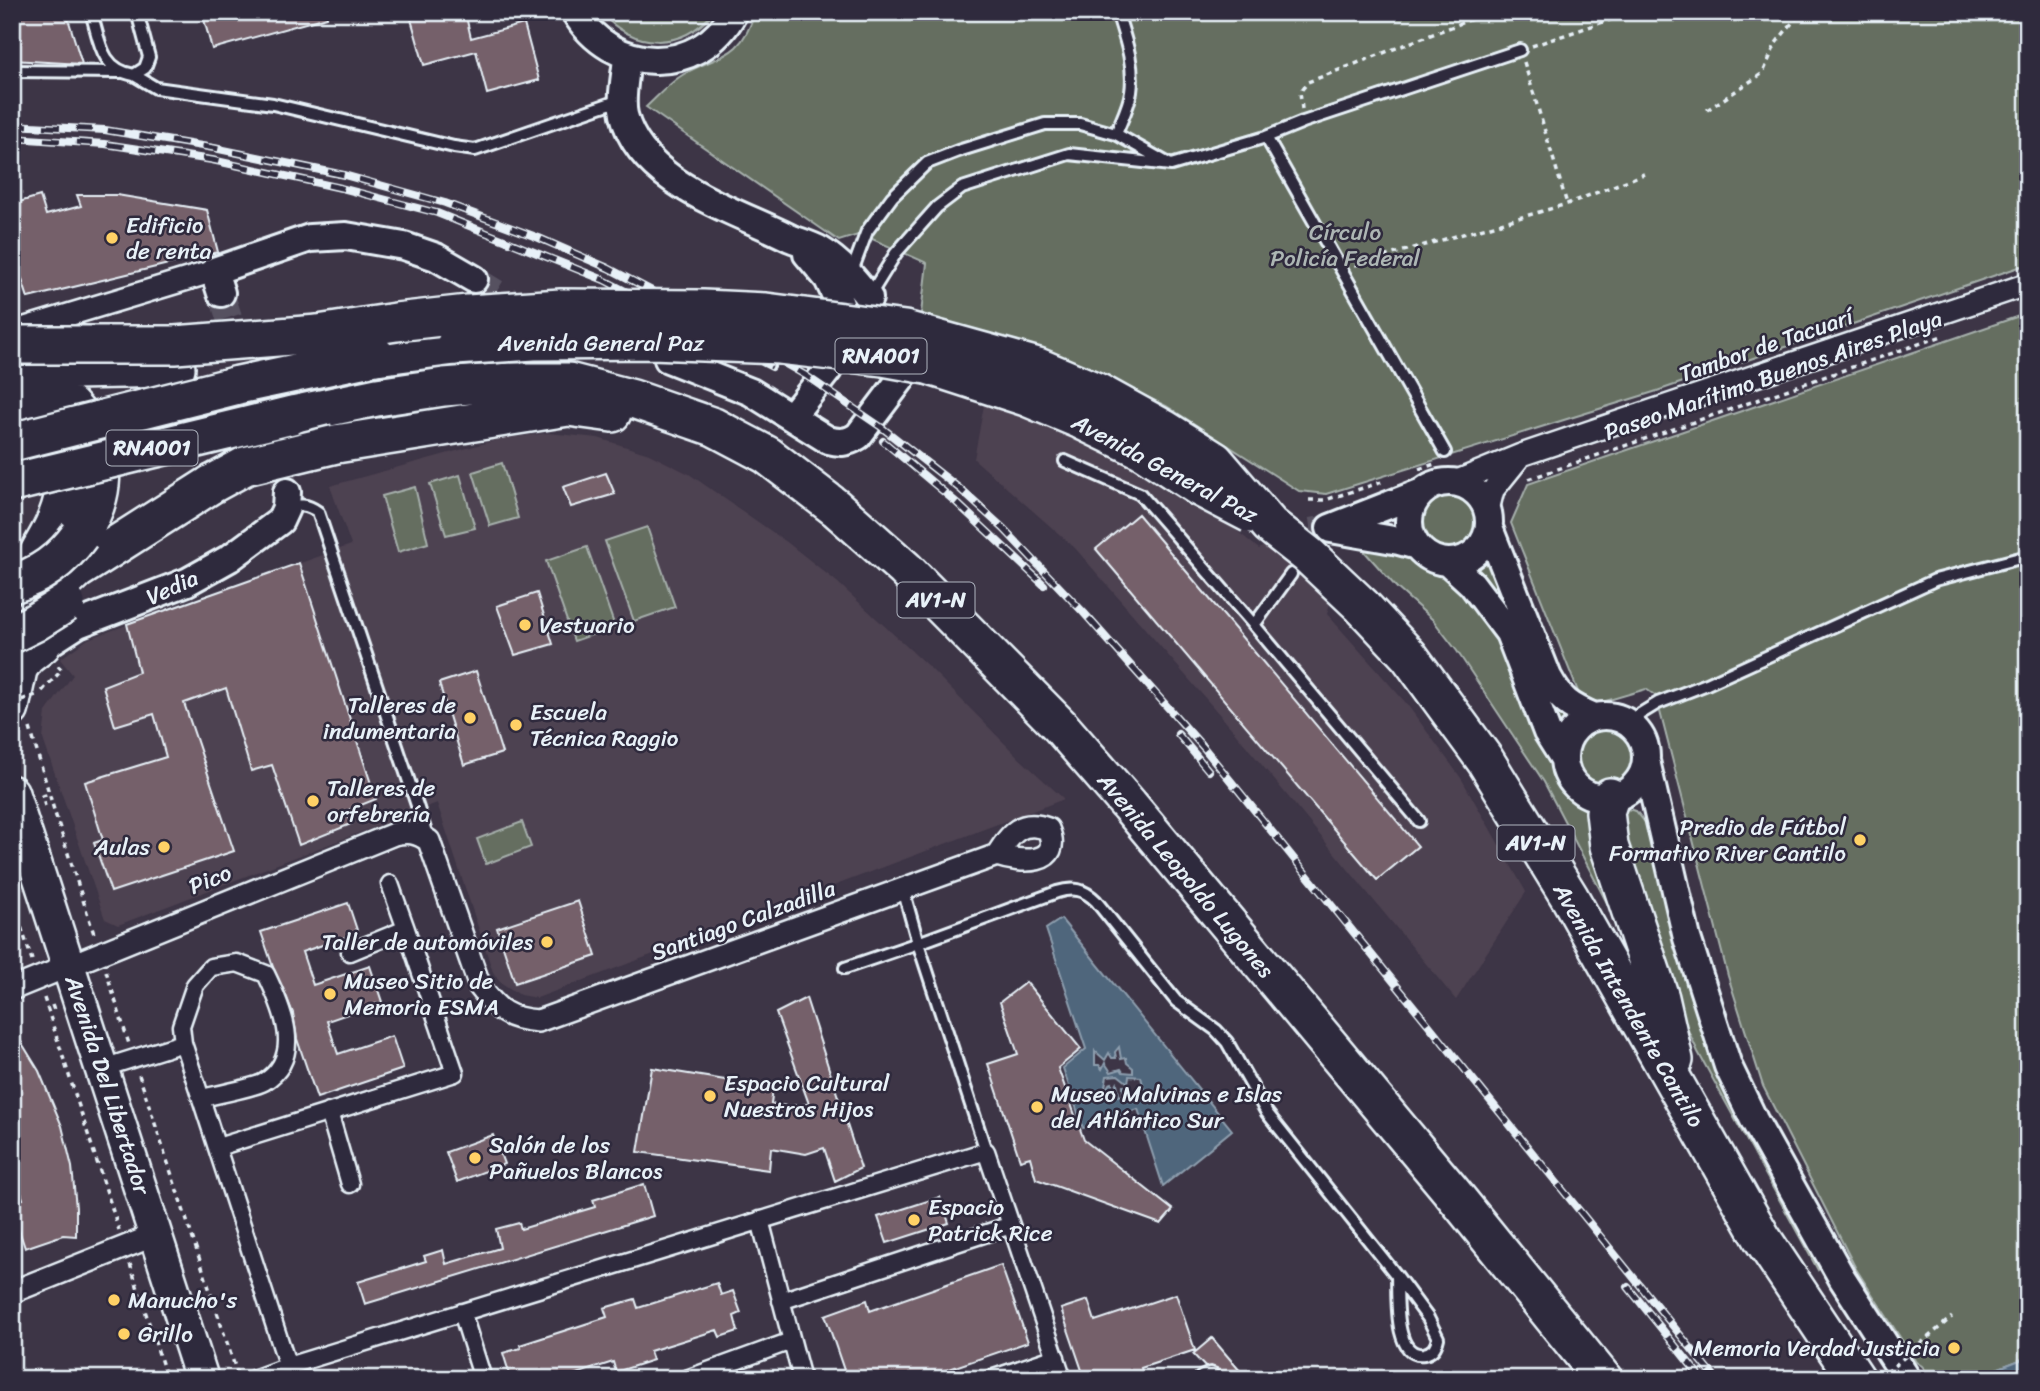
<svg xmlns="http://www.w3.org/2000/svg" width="2040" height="1391" viewBox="0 0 2040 1391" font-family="Sriracha,sans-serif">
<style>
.built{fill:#4e4251}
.green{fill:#656e61;stroke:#a6b0ac;stroke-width:2}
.water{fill:#50667c;stroke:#8d9eae;stroke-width:2;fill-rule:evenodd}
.building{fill:#75616a;stroke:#e8f1f8;stroke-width:2}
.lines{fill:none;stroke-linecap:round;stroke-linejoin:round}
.tertiary-tunnel{stroke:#575161;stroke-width:26;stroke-dasharray:26 13;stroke-linecap:butt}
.service-casing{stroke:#e8f1f8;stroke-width:16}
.pedestrian-casing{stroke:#e8f1f8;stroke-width:21}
.minor-casing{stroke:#e8f1f8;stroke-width:26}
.tertiary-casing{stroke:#e8f1f8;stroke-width:32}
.primary-casing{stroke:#e8f1f8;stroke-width:37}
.motorway-casing{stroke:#e8f1f8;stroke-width:42}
.path{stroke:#e8f1f8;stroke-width:3.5;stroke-dasharray:5 5;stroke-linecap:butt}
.service{stroke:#2f2a3d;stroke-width:10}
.pedestrian{stroke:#2f2a3d;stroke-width:16}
.minor{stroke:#2f2a3d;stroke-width:21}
.tertiary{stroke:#2f2a3d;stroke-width:26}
.primary{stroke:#2f2a3d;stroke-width:32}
.motorway{stroke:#2f2a3d;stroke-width:37}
.rail-casing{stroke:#e8f1f8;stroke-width:8}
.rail{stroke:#2f2a3d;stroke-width:5;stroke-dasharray:16;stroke-linecap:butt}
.motorway-bridge-casing{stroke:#e8f1f8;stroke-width:42;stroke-linecap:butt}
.path-bridge{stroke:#e8f1f8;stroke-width:3.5;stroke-dasharray:5 5;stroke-linecap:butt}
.motorway-bridge{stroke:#2f2a3d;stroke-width:37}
.poi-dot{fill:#ffd166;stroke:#2f2a3d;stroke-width:2.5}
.labels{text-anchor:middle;stroke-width:5;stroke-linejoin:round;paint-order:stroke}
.shield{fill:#2f2a3d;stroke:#b0b5c0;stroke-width:2}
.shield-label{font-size:21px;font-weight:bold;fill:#e8f1f8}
.poi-label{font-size:23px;fill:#e8f1f8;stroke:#2f2a3d;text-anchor:start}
.park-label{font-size:23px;fill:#adb6b4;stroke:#2f2a3d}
.street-label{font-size:23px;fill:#e8f1f8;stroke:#2f2a3d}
</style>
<rect width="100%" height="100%" fill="#3d3546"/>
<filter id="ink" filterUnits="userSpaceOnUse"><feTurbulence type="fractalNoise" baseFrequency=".0143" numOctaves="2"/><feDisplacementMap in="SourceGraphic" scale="14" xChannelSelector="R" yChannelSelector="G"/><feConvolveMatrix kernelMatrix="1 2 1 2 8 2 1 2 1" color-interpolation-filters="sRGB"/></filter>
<g filter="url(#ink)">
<path class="built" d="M985,400L1140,463L1198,499L1259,549L1271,541L1334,589L1327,614L1406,703L1461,778L1526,892L1456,1000L1233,730L1075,548L974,459Z
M548,433L598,438L649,454L689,474L788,543L837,582L931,669L1019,758L1064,799L537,998L520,995L500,982L493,972L437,803L118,925L105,919L43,739L46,712L73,675L60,659L88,639L351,545L330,486L500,439Z"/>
<path class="green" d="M600,12H714C680,52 634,49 600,12Z
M755,12H2028V264L1657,391L1326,494L1299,491L1166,406L1066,359L920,322L927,263L861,234L839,241L646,107C658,96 670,82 684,74C719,54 741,60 755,12Z
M2028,313V1357L1970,1379H1932L1922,1366L1916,1362L1856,1269L1763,1086L1728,976L1656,696L1646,689L1599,703L1579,694L1511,523L1528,484Z
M502,463L518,518L490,526L473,472Z
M460,475L475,528L446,535L430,484Z
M415,487L428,543L398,552L382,496Z
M1454,490C1485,508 1485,541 1450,554C1431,549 1421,540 1413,522C1422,500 1431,492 1454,490Z
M647,527L675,607L634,621L605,541Z
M1356,542C1395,550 1427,556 1460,581C1495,607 1528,698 1543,740C1550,757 1555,780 1568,793C1576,801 1585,805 1595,808L1619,926L1544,782L1457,651L1433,620L1397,588Z
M587,547L615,627L574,641L546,561Z
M1488,548L1571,715L1559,734L1464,566L1479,559Z
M1572 759a30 30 0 1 1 60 0a30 30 0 1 1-60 0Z
M1622,808L1636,811L1647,825L1690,995L1717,1066L1821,1267L1818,1270L1698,1052L1665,980L1611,820Z
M522,822L531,847L486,864L477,839Z"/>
<path class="water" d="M1061,919L1232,1130L1163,1186L1138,1109L1083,1128L1063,1068L1086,1049L1046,929ZM1119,1047L1121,1059L1126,1058L1127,1063L1133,1068V1073L1123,1072L1121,1069L1111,1072L1105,1063L1102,1069L1099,1065H1095V1051L1105,1060L1109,1053L1112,1058H1116L1115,1052ZM1118,1075L1128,1083L1129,1076L1141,1077L1144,1089L1147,1093L1146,1099L1139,1091L1142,1100L1139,1103L1130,1096L1125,1086H1123V1095L1119,1096L1117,1083L1113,1091L1112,1083L1109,1084L1107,1088L1105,1087L1107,1076Z
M2028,1357V1379H1970Z"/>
<path class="building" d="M12,12H66L82,64L12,60Z
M202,12H326L327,17L212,49Z
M409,12H465L471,38L524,24L539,80L487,94L476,51L424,65Z
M77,195H117L207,210L218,252L28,298L12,249V204L40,196L46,215L81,206Z
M606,473L615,494L571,507L563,487Z
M1138,514L1418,846L1377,880L1096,549Z
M299,563L376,799L346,811L351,824L299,845L272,765L251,771L226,688L184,703L234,851L111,892L94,843L103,840L85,782L166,757L154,714L115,726L103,686L139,672L127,624Z
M537,593L553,644L515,655L497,606Z
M476,671L502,753L464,765L439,683Z
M578,901L596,956L515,983L497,928Z
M348,903L358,933L302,952L313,985L370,966L382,1002L327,1021L338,1054L392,1036L403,1069L317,1098L297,1039L293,1013L273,967L261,932Z
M1026,982L1081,1049L1058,1068L1084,1140L1173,1210L1161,1224L1036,1179L1030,1157L1020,1160L988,1064L1018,1054L1000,1002Z
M806,998L861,1168L835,1181L824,1148L806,1154L771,1148L769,1170L638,1152L652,1068L773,1088L771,1104L788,1106L809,1104L776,1013Z
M12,1027L39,1071L62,1126L72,1167L76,1208V1236L63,1235L25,1248L12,1209V1202L23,1199L12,1164Z
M493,1135L504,1164L457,1182L446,1152Z
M644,1184L653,1216L365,1304L358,1282L426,1261L424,1256L443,1250L446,1264L500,1248L496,1229L519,1223L521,1229L595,1207L593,1200Z
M940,1197L949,1223L887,1243L878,1217Z
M1001,1265L1028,1342L920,1379H847L825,1315L867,1300L870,1311Z
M717,1283L721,1295L733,1291L741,1313L734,1316L738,1331L720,1337L717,1330L650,1351L653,1360L616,1372L613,1362L561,1379H511L503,1353L521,1348L520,1345L607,1317L604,1308L635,1299L638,1308Z
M1176,1294L1195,1350L1141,1368L1144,1379H1085L1061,1309L1088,1300L1095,1321Z
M1212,1338L1241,1372L1233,1379H1220L1217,1368L1211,1366L1205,1367L1193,1354Z"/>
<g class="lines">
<path class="tertiary-tunnel" d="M474,279L527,311
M221,293L287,492
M1273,528L1291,534L1330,528"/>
<g class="service-casing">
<path id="service" d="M91,12C100,41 100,69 134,75L145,68L149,57L137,12
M12,71L121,72
M134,75L156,88L273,104L454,147L475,150L620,100
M1116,134C1121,121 1129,106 1131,92C1135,65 1125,38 1117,12
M1266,137L1445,452
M851,274L867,231L892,197L927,163L958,151L1045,124H1080L1116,134L1169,164
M870,295L896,253L937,207L962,188L1069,154L1171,165L1266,137L1303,122L1520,50
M1065,461L1140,494L1254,625
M286,508C299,504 307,504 318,512L428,838
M1291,574L1254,625L1419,821
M1627,722L1658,703L1707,684L1935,580L2028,556
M845,968L918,943L903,889
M986,1151L918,943L1057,892C1073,887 1084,889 1096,901L1176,1001L1216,1030L1227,1042L1267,1113L1397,1276L1428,1318L1438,1338C1436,1347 1433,1352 1424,1354C1393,1359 1398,1294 1397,1276"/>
</g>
<g class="pedestrian-casing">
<path id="pedestrian" d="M390,884L406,929
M183,1043L181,1026L195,985L211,967L237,963L266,974C282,1007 305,1057 264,1082C256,1087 215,1095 202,1098
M103,1068L183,1043L292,1379
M329,1112L350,1184
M218,1147L455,1073L406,929L350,952
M760,1220L802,1379
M781,1301L1011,1225
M462,1312L483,1379
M253,1379L288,1366L986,1151L1063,1379
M686,1379L791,1341
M991,1379L1056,1357
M1203,1379L1210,1376"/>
</g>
<g class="minor-casing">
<path id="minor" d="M12,332L214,271
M1455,482L1521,455L2028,284
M1488,510L1493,490L1518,459
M12,989L394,834C408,831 417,832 429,841L480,987C498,1011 508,1019 538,1021L997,855C1011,833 1021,819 1048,829C1064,866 1020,863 997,855
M12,1292L155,1235"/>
</g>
<g class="tertiary-casing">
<path id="tertiary" d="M575,12C611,74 699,78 734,12
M627,57C626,74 620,98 624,115C641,184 735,210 790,238C800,242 811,245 820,250C840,262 855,280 869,298
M807,254L828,279L840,304
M221,293L214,271L310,238L346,236L404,246L436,257L474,279
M668,359L751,392L828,440C840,443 847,443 858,436L904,375
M791,417L828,370
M1409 522a40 40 0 1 1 80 0a40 40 0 1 1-80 0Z
M1330,528L1422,492
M1489,528L1548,677C1561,701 1569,706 1594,717
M1331,529L1399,541L1417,546
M1448,562L1472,584L1509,633L1547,732L1564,759
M44,646L78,624L187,582L230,558L280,521L286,508L287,492
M1564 757a41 41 0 1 1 82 0a41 41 0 1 1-82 0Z
M1646,761L1687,938L1728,1066L1754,1120L1842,1278L1907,1379"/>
</g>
<g class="primary-casing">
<path id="primary" d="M12,710L22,663L44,646
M12,792L202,1379"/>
</g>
<g class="motorway-casing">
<path id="motorway" d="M376,356L455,346
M20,371L176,368
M12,372C87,395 128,466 80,535
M12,400C62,426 78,467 56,520C48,540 34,557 27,578C18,604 24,635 22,663
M292,415L377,397L444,387L510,382H568L633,399L714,427L767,455L836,508L905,569L1060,726L1129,805L1451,1191L1603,1379
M336,444L568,407L612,413
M1362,606L1409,656L1485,760L1570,898L1762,1238L1856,1379
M31,626L62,584L77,570L212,484
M1610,797L1605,812L1609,846L1660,998L1674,1060"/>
</g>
<path class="path" d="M1532,46L1633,12
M1524,62L1567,204
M1302,109L1300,92L1308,82L1490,12
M1707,110L1763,73L1776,43L1801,12
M1355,265L1567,204L1644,174
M1419,469L1438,463
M1529,479L1942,336
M1309,500H1325L1382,482
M42,691L62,670L58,666
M1642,727L1652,731L1658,743
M30,728L54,810L94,934
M45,806L42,796L50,794
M12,899L32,960
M106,971L129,1044
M44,998L119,1230
M52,1005L55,1013
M139,1075L237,1373
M130,1264L167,1379
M1920,1344L1952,1317"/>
<use href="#service" class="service"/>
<use href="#pedestrian" class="pedestrian"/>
<use href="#minor" class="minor"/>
<use href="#tertiary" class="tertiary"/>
<use href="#primary" class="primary"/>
<use href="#motorway" class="motorway"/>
<g class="rail-casing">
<path id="rail" d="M12,125L105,130L214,148L344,175L445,203L539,238L608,268L710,321L805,375L881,427L960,489L1004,529L1084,613L1204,748L1716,1379
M12,138L105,144L212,160L341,188L437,213L604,280L772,367
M883,441L957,503L1044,585
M1178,734L1209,771
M1628,1287L1702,1379"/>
</g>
<use href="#rail" class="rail"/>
<g class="motorway-bridge-casing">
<path id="motorway-bridge" d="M12,345H175L318,334L396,322L468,314L561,308L703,309L766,312L905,330L1038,367L1097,392L1164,429L1215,461L1270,525L1308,555L1362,606
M455,346L534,341L652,340L780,345L883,357L927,365L1026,397L1081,420L1141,449L1199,487L1251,514
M12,442L238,385L376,356
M12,483L292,415
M212,484L245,466L336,444
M12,584C40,576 63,559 80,535
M12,634L34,623L66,603"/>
</g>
<path class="path-bridge" d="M12,703L36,695
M1879,1379L1920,1344"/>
<use href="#motorway-bridge" class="motorway-bridge"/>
</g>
</g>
<g class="poi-dot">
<circle cx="112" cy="238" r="7"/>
<circle cx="525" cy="625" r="7"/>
<circle cx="470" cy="718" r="7"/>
<circle cx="516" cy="725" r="7"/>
<circle cx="313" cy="801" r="7"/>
<circle cx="1860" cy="840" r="7"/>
<circle cx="164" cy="847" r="7"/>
<circle cx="547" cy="942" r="7"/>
<circle cx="330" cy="994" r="7"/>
<circle cx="710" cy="1096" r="7"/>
<circle cx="1037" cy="1107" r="7"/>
<circle cx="475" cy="1158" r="7"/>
<circle cx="914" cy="1220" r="7"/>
<circle cx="114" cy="1300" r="7"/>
<circle cx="124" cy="1334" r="7"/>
<circle cx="1954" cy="1348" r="7"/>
</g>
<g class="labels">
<g class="shield">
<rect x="835.5" y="338.5" width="91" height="35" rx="5"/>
<rect x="106.5" y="430.5" width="91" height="35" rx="5"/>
<rect x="897.5" y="582.5" width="77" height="35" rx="5"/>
<rect x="1497.5" y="825.5" width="77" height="35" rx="5"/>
</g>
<g class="shield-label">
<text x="881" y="363">RNA001</text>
<text x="152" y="455">RNA001</text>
<text x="936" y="607">AV1-N</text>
<text x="1536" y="850">AV1-N</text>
</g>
<g class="poi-label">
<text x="126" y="233">Edificio<tspan x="126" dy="26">de renta</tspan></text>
<text x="539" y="633">Vestuario</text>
<text x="456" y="713" text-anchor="end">Talleres de<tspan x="456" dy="26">indumentaria</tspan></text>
<text x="530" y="720">Escuela<tspan x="530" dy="26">Técnica Raggio</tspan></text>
<text x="327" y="796">Talleres de<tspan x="327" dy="26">orfebrería</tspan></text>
<text x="1846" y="835" text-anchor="end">Predio de Fútbol<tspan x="1846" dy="26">Formativo River Cantilo</tspan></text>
<text x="150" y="855" text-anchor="end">Aulas</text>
<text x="533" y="950" text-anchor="end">Taller de automóviles</text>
<text x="344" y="989">Museo Sitio de<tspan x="344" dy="26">Memoria ESMA</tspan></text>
<text x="724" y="1091">Espacio Cultural<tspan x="724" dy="26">Nuestros Hijos</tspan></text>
<text x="1051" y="1102">Museo Malvinas e Islas<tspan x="1051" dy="26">del Atlántico Sur</tspan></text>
<text x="489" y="1153">Salón de los<tspan x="489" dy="26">Pañuelos Blancos</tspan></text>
<text x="928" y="1215">Espacio<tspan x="928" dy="26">Patrick Rice</tspan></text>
<text x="128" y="1308">Manucho's</text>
<text x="138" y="1342">Grillo</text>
<text x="1940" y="1356" text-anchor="end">Memoria Verdad Justicia</text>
</g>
<g class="park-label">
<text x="1345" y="240">Círculo<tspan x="1345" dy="26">Policía Federal</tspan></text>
</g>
<g class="street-label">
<text x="601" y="351">Avenida General Paz</text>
<text transform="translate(1766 345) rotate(-19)" y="8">Tambor de Tacuarí</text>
<text transform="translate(1773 375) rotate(-19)" y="8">Paseo Marítimo Buenos Aires Playa</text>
<text transform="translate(1165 468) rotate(28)" y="8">Avenida General Paz</text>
<text transform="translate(172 587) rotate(-24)" y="8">Vedia</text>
<text transform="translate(1186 875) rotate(50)" y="8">Avenida Leopoldo Lugones</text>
<text transform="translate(210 879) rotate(-22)" y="8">Pico</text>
<text transform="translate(743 920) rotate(-20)" y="8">Santiago Calzadilla</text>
<text transform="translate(1629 1005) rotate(60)" y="8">Avenida Intendente Cantilo</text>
<text transform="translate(108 1085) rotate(72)" y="8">Avenida Del Libertador</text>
</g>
</g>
<rect width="2040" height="1391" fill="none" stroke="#2f2a3d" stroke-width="42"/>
<rect x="21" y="21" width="1998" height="1349" fill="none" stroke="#e8f1f8" stroke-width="2.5" filter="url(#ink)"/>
</svg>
